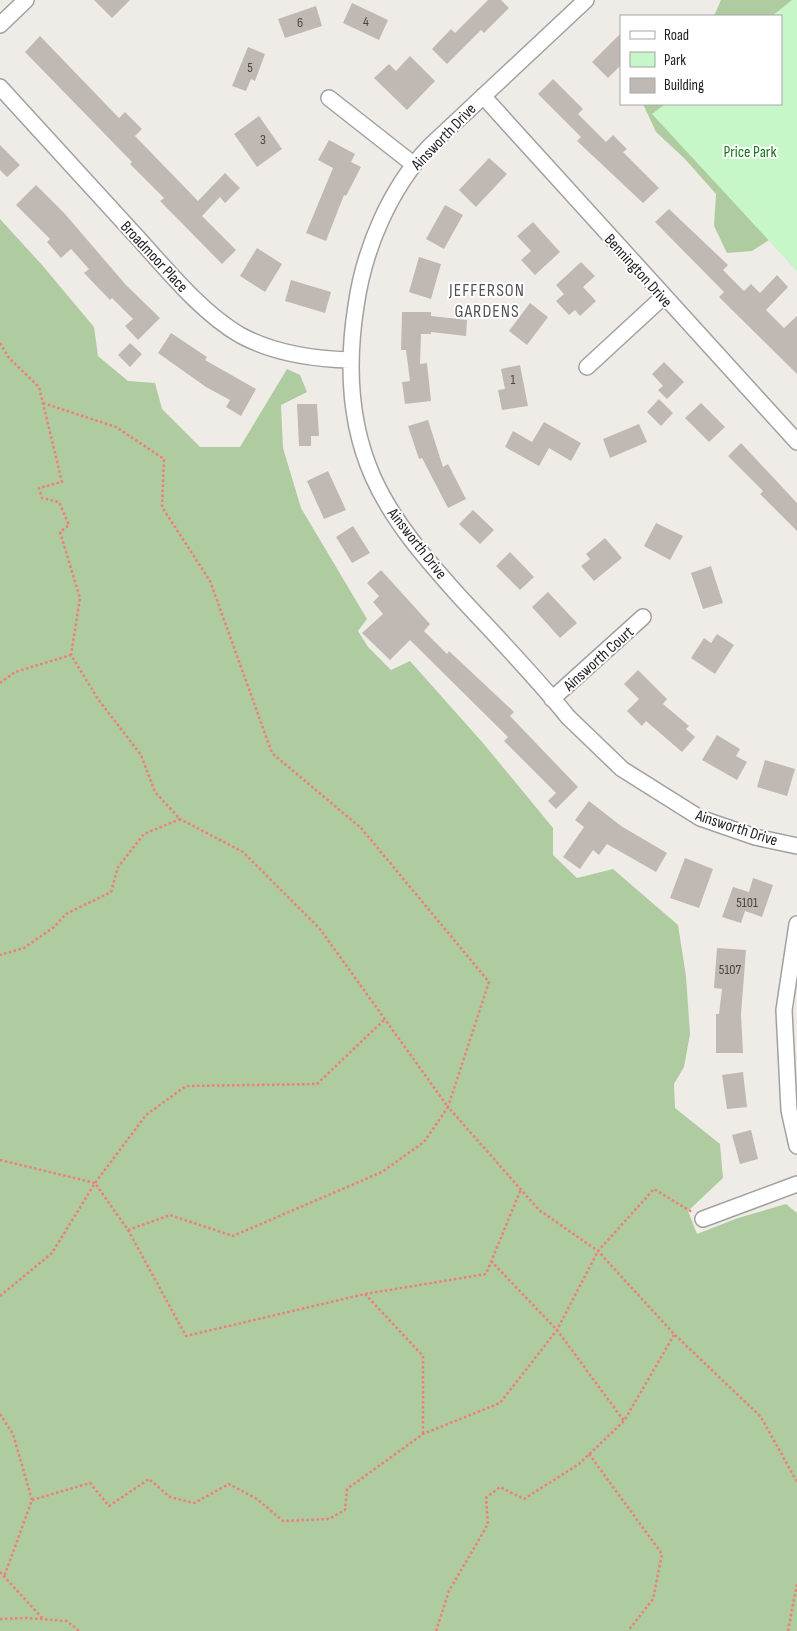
<svg xmlns="http://www.w3.org/2000/svg" width="797" height="1631" viewBox="0 0 797 1631" font-family="'Sofia Sans Condensed',sans-serif">
<style>
.forest{fill:#aecc9f}
.park{fill:#c7f6c9}
.building{fill:#c0b8b3}
.lines{fill:none;stroke-linecap:round;stroke-linejoin:round}
.street-casing{stroke:#a1a1a1;stroke-width:18}
.path{stroke:#f07d77;stroke-width:2.5;stroke-dasharray:2.5 2.5;stroke-linecap:butt}
.street{stroke:#fff;stroke-width:15}
.labels{text-anchor:middle;stroke-width:4;stroke-linejoin:round;paint-order:stroke}
.number-label{font-size:14px;fill:#484645}
.street-label{font-size:16px;fill:#202020;stroke:#fff}
.park-label{font-size:16px;fill:#147717;stroke:#fff}
.neighbourhood-label{font-size:18px;letter-spacing:1px;fill:#535353;stroke:#fff}
</style>
<rect width="100%" height="100%" fill="#efece7"/>
<path class="forest" d="M721,0H797V271L769,240L752,251L727,253L714,226L716,194L685,159L656,132L643,104H781V16H714Z
M0,219L42,265L94,327L98,356L128,381L155,383L162,409L200,447H240L287,369L300,375L307,392L281,405L283,448L301,508L367,619L358,631L368,647L391,670L410,661L483,743L553,828V855L577,878L613,869L678,925L686,976L690,1034L684,1067L674,1084L675,1108L720,1144L723,1178L688,1211L697,1234L738,1218L786,1204L797,1213V1631H0Z"/>
<path class="park" d="M792,0H797V271L652,114L665,104H781V16H772Z"/>
<path class="building" d="M94,0H130L112,18Z
M488,0H501L509,8L484,33L481,30L447,64L432,49L451,29L455,33Z
M352,3L388,20L379,40L343,23Z
M316,6L322,26L285,38L278,19Z
M621,33V65L608,78L592,62Z
M40,36L119,118L125,112L142,129L135,136L198,201L225,173L240,188L225,203L220,197L202,216L236,250L222,264L160,201L164,198L130,164L132,162L25,52Z
M248,47L265,54L255,81L251,79L246,91L232,86Z
M410,56L435,81L407,110L374,78L389,64L396,71Z
M553,79L583,109L578,114L606,142L613,135L627,149L623,152L659,188L643,203L577,141L581,137L538,94Z
M259,116L282,149L257,167L234,134Z
M329,140L355,154L351,162L361,167L346,196L344,195L326,241L306,233L333,168L318,160Z
M0,145L20,165L7,177L0,170Z
M489,158L507,174L476,207L459,190Z
M36,185L65,214L126,285L160,318L138,340L125,326L133,319L112,298L110,300L84,273L89,269L71,249L61,258L47,242L50,239L16,205Z
M445,205L463,215L444,249L426,239Z
M669,209L728,265L723,270L744,291L751,284L760,293L777,275L788,287L766,310L784,328L797,316V374L719,297L724,292L655,222Z
M533,222L560,252L535,275L521,260L531,251L517,236Z
M257,248L282,264L265,292L240,276Z
M419,257L441,264L431,299L409,292Z
M581,262L595,276L583,287L596,301L580,316L575,310L569,315L556,301L564,294L556,285Z
M291,280L331,292L325,313L285,301Z
M530,303L548,317L527,345L509,331Z
M402,312H431V316L467,320L466,336L431,332V334H421L420,364L427,363L431,401L405,404L402,382L410,381L406,350H401Z
M171,333L207,357L205,360L256,389L241,416L226,407L230,400L206,387L158,353Z
M130,343L142,354L130,367L118,355Z
M664,362L684,382L667,399L658,390L663,386L652,374Z
M520,365L528,406L502,410L498,390L505,389L501,369Z
M659,399L673,413L661,426L647,412Z
M701,403L725,427L709,442L685,418Z
M297,404H317L319,436H311V446H299Z
M428,420L443,467L448,464L466,499L448,508L422,458L419,459L408,426Z
M544,422L581,443L571,461L549,448L539,466L505,447L513,431L532,442Z
M639,424L647,442L610,458L603,439Z
M741,443L797,503V531L760,494L763,491L728,456Z
M328,471L346,510L324,519L307,481Z
M473,510L494,530L480,544L459,524Z
M656,523L683,536L670,560L644,546Z
M353,526L370,553L352,563L336,537Z
M605,538L622,558L594,581L581,566L590,559L586,554Z
M510,552L534,577L520,590L496,566Z
M711,566L723,603L703,609L691,573Z
M381,570L430,624L424,631L447,654L449,651L514,712L510,716L578,787L556,809L548,801L556,793L504,741L508,737L410,640L390,660L362,633L383,614L373,602L379,596L367,583Z
M548,592L577,623L560,638L532,607Z
M717,634L734,645L715,674L691,658L704,638L711,643Z
M638,670L667,699L663,704L689,726L686,729L695,737L682,752L646,721L642,726L627,711L639,699L624,684Z
M717,735L740,749L736,756L747,762L737,780L702,760Z
M765,760L795,769L787,796L757,787Z
M589,801L621,826L667,853L656,872L607,844L599,855L593,850L580,869L563,857L584,827L575,820Z
M685,858L713,869L699,908L670,898Z
M753,878L773,885L762,917L745,911L741,923L722,917L733,887L749,892Z
M717,948L746,950L741,1014L743,1053H716V1014H719L722,989L714,988Z
M743,1072L747,1107L727,1109L722,1075Z
M751,1130L758,1159L740,1164L732,1135Z"/>
<g class="lines">
<g class="street-casing">
<path id="street" d="M586,0L430,146C390,188 364,249 356,306C347,363 349,423 373,477C393,522 426,559 459,596C496,636 534,675 568,717L622,769L700,818L755,837L797,846
M0,25L26,0
M0,87C46,137 92,188 138,238C167,270 202,313 240,335C273,353 312,359 350,360
M483,96L797,442
M329,98L413,164
M587,367L663,297
M552,699L643,617
M797,924L784,1010L789,1110L797,1146
M703,1219L797,1184"/>
</g>
<path class="path" d="M0,343L9,358L39,387L62,482L39,488L42,498L59,502L69,525L60,532L80,598L71,655L98,699L141,755L155,792L180,819L144,834L118,867L111,892L66,914L54,927L24,948L0,955
M43,403L116,427L164,459L162,507L210,581L272,753L361,828L489,982L448,1107L539,1210L598,1251L674,1334L761,1417L797,1482
M0,683L15,672L71,655
M0,1160L95,1183L128,1230L186,1336L365,1294L486,1274L521,1189
M128,1230L170,1215L233,1236L382,1172L424,1142L448,1107L320,929L243,852L180,819
M491,1261L557,1330L624,1421
M365,1294L423,1356V1434
M0,1296L52,1253L95,1183L146,1115L186,1086L317,1084L385,1019
M0,1414L13,1434L32,1500L4,1577
M589,1454L662,1554L653,1599L628,1631
M32,1500L90,1483L109,1506L149,1479L170,1497L194,1503L229,1484L257,1499L283,1521L329,1519L345,1510L347,1489L423,1434L500,1403L557,1330L598,1251L654,1189L692,1212
M0,1572L43,1619
M0,1619L26,1618L67,1621L79,1631
M436,1631L449,1591L488,1524L486,1498L500,1487L524,1499L579,1464L624,1421L674,1335
M788,1631L797,1584"/>
<use href="#street" class="street"/>
</g>
<g class="labels">
<g class="number-label">
<text x="366" y="26">4</text>
<text x="300" y="27">6</text>
<text x="250" y="72">5</text>
<text x="263" y="144">3</text>
<text x="513" y="384">1</text>
<text x="747" y="907">5101</text>
<text x="730" y="974">5107</text>
</g>
<g class="street-label">
<text transform="translate(443 136) rotate(-46)" y="6">Ainsworth Drive</text>
<text transform="translate(155 256) rotate(47)" y="6">Broadmoor Place</text>
<text transform="translate(639 270) rotate(48)" y="6">Bennington Drive</text>
<text transform="translate(418 543) rotate(52)" y="6">Ainsworth Drive</text>
<text transform="translate(598 658) rotate(-42)" y="6">Ainsworth Court</text>
<text transform="translate(737 827) rotate(18)" y="6">Ainsworth Drive</text>
</g>
<g class="park-label">
<text x="750" y="157">Price Park</text>
</g>
<g class="neighbourhood-label">
<text x="487" y="296">JEFFERSON<tspan x="487" dy="21">GARDENS</tspan></text>
</g>
</g>
<rect x="620" y="15" width="162" height="90" fill="#ffffff" stroke="#a6a6a6"/>
<rect x="630" y="31" width="25" height="8" fill="#ffffff" stroke="#a6a6a6"/>
<text x="664" y="40" font-size="15" fill="#202020">Road</text>
<rect x="630" y="52" width="25" height="15" fill="#c7f6c9" stroke="#a6a6a6"/>
<text x="664" y="65" font-size="15" fill="#202020">Park</text>
<rect x="630" y="78" width="25" height="15" fill="#c0b8b3" stroke="#a6a6a6"/>
<text x="664" y="90" font-size="15" fill="#202020">Building</text>
</svg>
